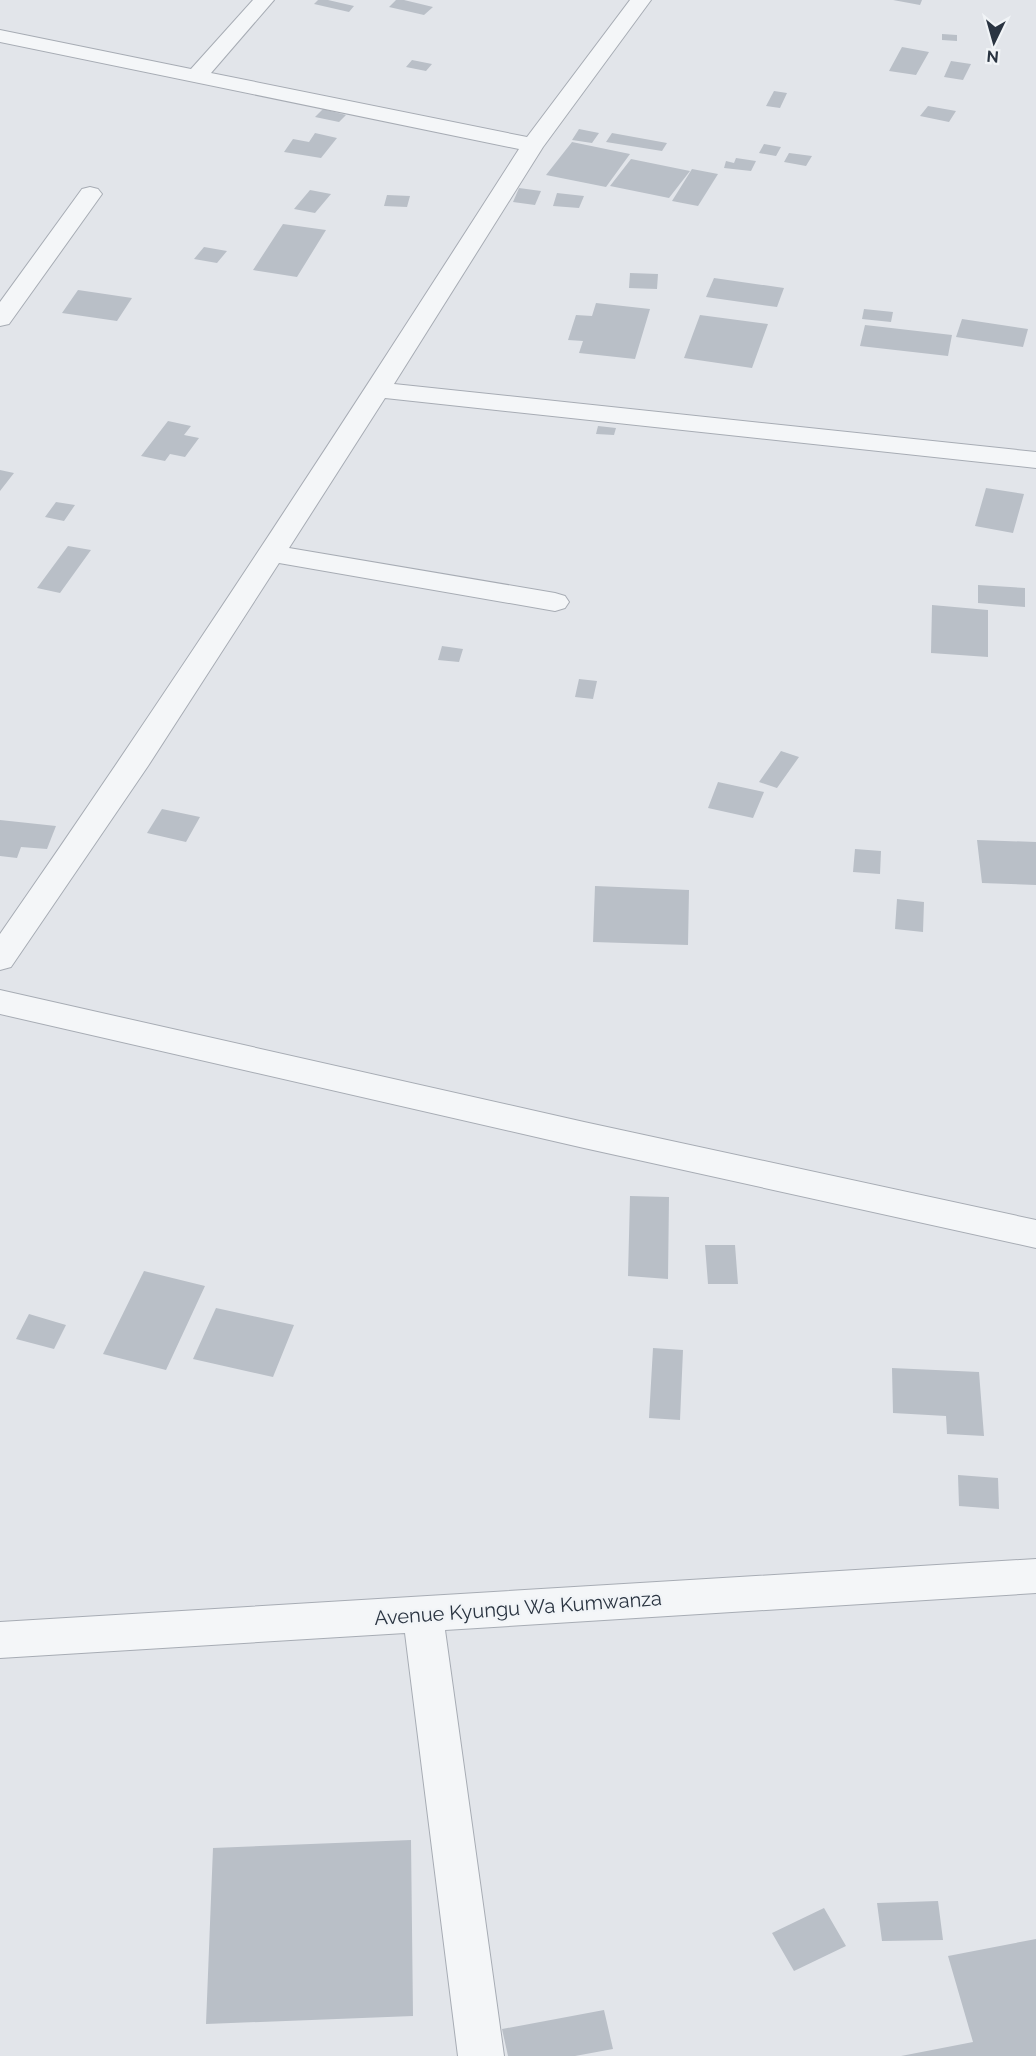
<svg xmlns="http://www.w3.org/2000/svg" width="1036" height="2056" viewBox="0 0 1036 2056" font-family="Raleway,sans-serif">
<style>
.building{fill:#b9bfc7}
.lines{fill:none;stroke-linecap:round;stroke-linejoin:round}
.minor-casing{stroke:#a7acb4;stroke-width:2}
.minor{fill:#f4f6f8;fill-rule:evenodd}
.labels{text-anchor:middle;stroke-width:4.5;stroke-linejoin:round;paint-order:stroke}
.near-street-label{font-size:20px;fill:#2a3441;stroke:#f1f4f7}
</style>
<rect width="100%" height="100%" fill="#e2e5ea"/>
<path class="building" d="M318,0H328L354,6L349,12L314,4Z
M396,0H404L433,7L424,15L389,7Z
M893,0H922L920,5Z
M942,34L957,35V41L942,40Z
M902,47L929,52L916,75L889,71Z
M412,60L432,64L426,71L406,67Z
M951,61L971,64L963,80L944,77Z
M774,91L787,93L780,108L766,106Z
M928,106L956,111L949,122L920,116Z
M323,109L346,115L339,122L315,117Z
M579,129L599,133L592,143L572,140Z
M315,133L337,138L321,158L284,152L293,139L309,142Z
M612,133L667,143L662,151L606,142Z
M572,142L630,154L606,187L546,175Z
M764,144L781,147L776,156L759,153Z
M789,153L812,156L806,166L784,162Z
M736,158L756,161L751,171L724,168L726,161L734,163Z
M631,159L690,171L669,198L610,186Z
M692,169L718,174L698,206L672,201Z
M519,188L541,191L535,205L513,202Z
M310,190L331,194L315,213L294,209Z
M557,193L584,196L579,208L553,206Z
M387,195L410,196L407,207L384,206Z
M283,224L326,230L297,277L253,270Z
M204,247L227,251L217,263L194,259Z
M630,273L658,274L657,289L629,288Z
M714,278L784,288L777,307L706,297Z
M78,290L132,298L117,321L62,313Z
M596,303L650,309L635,359L579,353L583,341L568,340L576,315L592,316Z
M864,309L893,312L891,322L862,319Z
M700,315L768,324L752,368L684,358Z
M962,319L1028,329L1023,347L956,337Z
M865,325L952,335L948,356L860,346Z
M168,421L191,426L184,435L199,438L185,457L170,454L165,461L141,456Z
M598,426L616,428L614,435L596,434Z
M0,470L14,473L0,491Z
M986,488L1024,494L1013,533L975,526Z
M56,502L75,505L64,521L45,517Z
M68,546L91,550L60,593L37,588Z
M978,585L1025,588V607L978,603Z
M932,605L988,610V657L931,653Z
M442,646L463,649L459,662L438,660Z
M579,679L597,681L593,699L575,697Z
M781,751L799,757L777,788L759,782Z
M718,782L764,792L753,818L708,808Z
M162,809L200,817L186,842L147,833Z
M0,820L56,826L47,849L21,847L17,858L0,856Z
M977,840L1036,842V885L982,883Z
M855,849L881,851L880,874L853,872Z
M595,886L689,890L688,945L593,942Z
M897,899L924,902L923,932L895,929Z
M630,1196L669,1197L668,1279L628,1276Z
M705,1245H735L738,1284H708Z
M144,1271L205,1286L166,1370L103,1354Z
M216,1308L294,1325L273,1377L193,1359Z
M29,1314L66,1325L54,1349L16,1339Z
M653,1348L683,1350L680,1420L649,1418Z
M892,1368L979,1372L984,1436L947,1434L946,1416L893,1413Z
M958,1475L998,1478L999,1509L959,1506Z
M411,1840L413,2016L206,2024L213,1848Z
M938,1901L943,1940L882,1941L877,1903Z
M824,1908L846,1946L794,1971L772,1933Z
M1036,1939V2056H901L973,2042L948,1956Z
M604,2010L613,2049L575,2056H508L502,2029Z"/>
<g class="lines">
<g class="minor-casing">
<path id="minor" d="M253,0H274L211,73L527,137L630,0H651L543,147L394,384L1036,452V468L385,398L289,548L555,593L565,596L569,602L565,608L555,611L279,563L148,766L11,967L0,970V934C179,676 350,413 519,149L0,42V30L191,69Z
M90,187L98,189L102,194L9,324L0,326V302L82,189Z
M0,990L584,1122L1036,1220V1248L584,1148L0,1014Z
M1036,1559V1593L445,1630L504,2056H458L405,1633L0,1658V1622Z"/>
</g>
<use href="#minor" class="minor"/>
</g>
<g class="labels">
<g class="near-street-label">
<text transform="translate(518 1608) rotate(-4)" y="7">Avenue Kyungu Wa Kumwanza</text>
</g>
</g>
<g transform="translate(994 42) rotate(185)" stroke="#f1f4f7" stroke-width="4.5" paint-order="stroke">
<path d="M0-4.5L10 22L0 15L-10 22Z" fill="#2a3441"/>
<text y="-9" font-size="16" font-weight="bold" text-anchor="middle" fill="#2a3441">N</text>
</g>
</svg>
